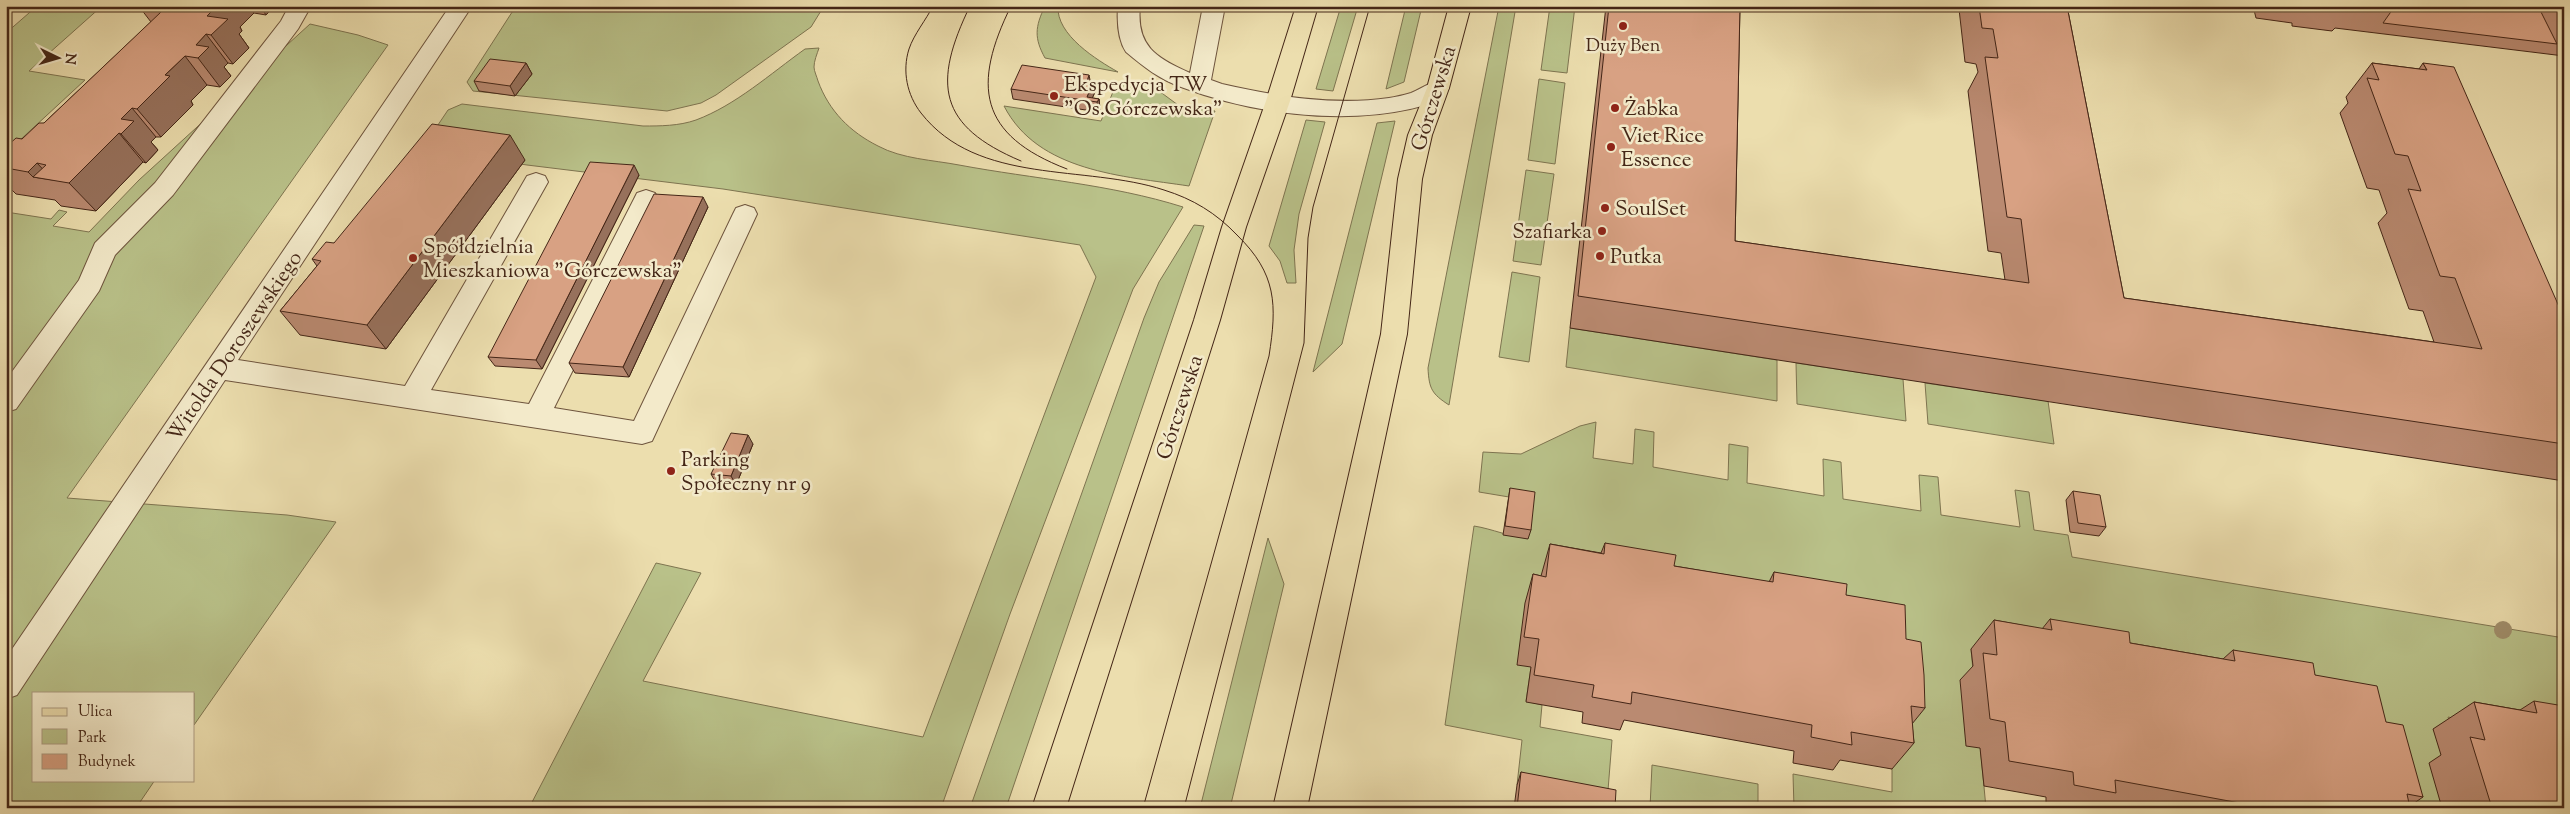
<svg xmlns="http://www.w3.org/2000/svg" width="2570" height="814" viewBox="0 0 2570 814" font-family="'Sorts Mill Goudy',serif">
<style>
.green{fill:#b9c189;stroke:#7e7450}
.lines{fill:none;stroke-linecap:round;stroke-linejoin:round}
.minor-casing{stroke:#6e543d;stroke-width:2}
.major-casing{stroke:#442617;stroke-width:2}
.minor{fill:#f3eaca;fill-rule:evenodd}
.major{fill:#ecdeae;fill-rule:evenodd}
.tram{stroke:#442617;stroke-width:1}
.tree{fill:#a08e6b}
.wall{fill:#ba8a71;stroke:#442617}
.shaded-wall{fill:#97715c;stroke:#442617}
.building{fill:#d8a183;stroke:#442617}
.poi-dot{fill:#8f2418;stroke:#f3eaca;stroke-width:2}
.labels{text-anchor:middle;stroke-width:5;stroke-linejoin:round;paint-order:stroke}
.far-poi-label{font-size:18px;fill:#442617;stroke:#f3eaca}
.poi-label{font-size:21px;fill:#442617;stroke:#f3eaca;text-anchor:start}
.street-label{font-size:21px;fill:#442617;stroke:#f3eaca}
</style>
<rect width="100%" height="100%" fill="#ecdeae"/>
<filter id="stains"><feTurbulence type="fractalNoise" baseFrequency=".004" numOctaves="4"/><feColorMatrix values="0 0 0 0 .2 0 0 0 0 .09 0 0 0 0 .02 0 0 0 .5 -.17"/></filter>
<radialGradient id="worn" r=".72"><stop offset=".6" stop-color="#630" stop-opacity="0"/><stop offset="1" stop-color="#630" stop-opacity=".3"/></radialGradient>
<path class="green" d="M37,6H102L29,71L85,80L6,153V33Z
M516,6H824L811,27L716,95L701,103L667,111L473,91L467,82Z
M1045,6H1058C1056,35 1097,60 1118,72L1045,58C1034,38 1035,27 1045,6Z
M1341,6H1358L1333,91L1316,89Z
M1406,6H1422L1404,82L1386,89Z
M1499,6H1516L1449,405C1432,394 1429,389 1428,368Z
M1550,6H1575L1567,73L1541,70Z
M310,24L358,35L388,45L67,498L287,515L336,522L194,725V693H34V780H155L136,808H6V212L51,219L59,210L67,212L53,226L89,232L139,180Z
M819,48C817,54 814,61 814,67C814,71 817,77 818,81C829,111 850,132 878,146C902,159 933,160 959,165C1034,179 1110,184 1183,207L1133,289L1010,614L941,808H529L656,563L701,573L643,681L923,737L1096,277L1080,245L723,189L527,165L448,153L343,266L448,110L462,104L643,126C660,126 679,126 696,120C736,105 770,74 805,49Z
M1539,79L1565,83L1555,164L1528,160Z
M1120,84L1159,91L1178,105L1215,111L1189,186C1123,176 1038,172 1004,106L1101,121L1115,87Z
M1306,120L1325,122L1299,214L1294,250L1296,283H1287L1280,261L1269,246Z
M1395,121L1342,344L1313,372L1377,123Z
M1526,170L1554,174L1541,265L1513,261Z
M1194,225L1204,226L1006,808H970L1144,318L1159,282Z
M1512,272L1540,277L1529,362L1499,357Z
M1570,328L1777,360V401L1566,367Z
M1796,363L1903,379L1906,421L1797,404Z
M1925,383L2048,401L2054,444L1928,424Z
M1596,422L1593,458L1633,464L1635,429L1654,432L1653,467L1728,480L1729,444L1748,447L1747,483L1824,496L1823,459L1841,462L1843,499L1921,511L1919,475L1938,477L1941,515L2020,527L2015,490L2029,492L2034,530L2068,535L2072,557L2564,638V741L2448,717L2452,732L2444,766L2442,808H2379L1971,649L1986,808H1794L1793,774L1892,792V769L1531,667L1526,701L1542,705L1540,727L1612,740L1607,803L1517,785L1522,740L1445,725L1474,526C1493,529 1509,537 1528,538L1533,501L1479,492L1483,452L1521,454L1580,426Z
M1268,538L1284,584L1230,808H1200Z
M1652,765L1758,784V808H1650Z"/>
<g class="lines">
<g class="minor-casing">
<path id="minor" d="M289,6H311L298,29L173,195L115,255L99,291L16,409L6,412V380L79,280L95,243L155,183L281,21Z
M450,6H472L238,360L405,386L527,176L536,173L545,176L548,182L431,390L529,404L634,199L637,193L646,190L655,193L658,199L554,408L634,421L733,214L736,208L745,205L754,208L757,214L652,441L642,444L225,380L17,695L6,699V658Z
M1118,6H1140C1136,46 1156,58 1190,73L1203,6H1225L1211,80L1222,84C1275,96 1333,106 1389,98C1396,97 1404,95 1411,93C1424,88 1431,79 1446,83L1449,88C1442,100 1424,106 1410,109C1337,125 1250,113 1181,87C1159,79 1144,67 1126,52C1118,40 1117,20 1118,6Z"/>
</g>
<g class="major-casing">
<path id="major" d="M1296,6H1318L1290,101L1246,227L1220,320L1066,808H1032L1194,320L1222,227L1266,101Z
M1449,6H1471L1449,88L1432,135L1422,179L1407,334L1307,808H1273L1381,334L1398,179L1408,135L1427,88Z"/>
</g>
<use href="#minor" class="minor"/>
<use href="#major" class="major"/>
<path class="tram" d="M933,6C926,20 914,34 909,49C902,71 907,95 921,113C978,186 1085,164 1164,190C1193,199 1216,213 1237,235C1277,274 1277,305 1269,356L1143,808
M970,6C932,84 938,126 1021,161
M1011,6C972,85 978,135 1067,169
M1184,808L1304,343L1308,238L1313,207L1370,6"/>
</g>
<circle class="tree" cx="2503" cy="630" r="9"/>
<path class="wall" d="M144,6H274L266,15L254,13L240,27L242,31L239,34L249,48L233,64L228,63L224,67L231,76L220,87L207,85L191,101L193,105L161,137H156L151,142L158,150L146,163L143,162L96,211L61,206L55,200L16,194L6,184V147L22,139L44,123L151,22L141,9Z
M1606,6H1740L1735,241L2005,280L2001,253L1988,251L1968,91L1978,72L1976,64L1965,62L1959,9L1960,6H2067L2124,298L2434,342L2423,311L2409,309L2378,223L2387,213L2379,190L2367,188L2340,113L2348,103L2346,97L2372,63L2419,69L2423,63L2564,318V481L1570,328Z
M2253,6H2564V56L2335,28L2332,31L2292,26V23L2256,18Z
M526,63L532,74L515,96L479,91L474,81Z
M1090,82L1095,92L1092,98L1099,99L1100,109L1099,112L1013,99L1011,89Z
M525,160L386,349L300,335L280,311L317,266L312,259L334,243Z
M639,175L542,369L495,366L488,357Z
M708,207L629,377L575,373L569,363Z
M753,444L736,485L716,483L711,474Z
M1510,488L1531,530L1528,539L1503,535Z
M2073,491L2106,527L2099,536L2070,532L2066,500Z
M1605,543L1674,566L1769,582L1774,572L1846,595L1906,639L1925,708L1912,724L1914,743L1892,769L1840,760L1833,770L1793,763L1794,751L1624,720L1620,730L1582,723L1583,712L1526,702L1531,667L1517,665L1525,603L1533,574L1541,576L1550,544L1601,553Z
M2050,619L2130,643L2223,659L2233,650L2315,675L2386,722L2423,797L2410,806V808H2102L2098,807V808H2046V797L1984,786L1980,748L1966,746L1960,680L1973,666L1971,649L1994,620L2042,629Z
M2534,701L2564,808H2442L2429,763L2441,755L2433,729L2474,702L2520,710Z
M1521,772L1615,808H1514L1517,785Z"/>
<path class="shaded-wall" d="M217,6H248L254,13L240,27L242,31L239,34L249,48L233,64L211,35L207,16Z
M260,6H274L266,15Z
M206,34L228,63L224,67L231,76L220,87L198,58L196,45Z
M185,56L207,85L191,101L193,105L161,137L137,109L165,75Z
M526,63L532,74L515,96L510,86Z
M1089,75L1091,85L1087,81Z
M1093,82L1095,92L1091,101L1087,97Z
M1099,99L1100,109L1099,112L1097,102Z
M132,108L156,137L151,142L158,150L146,163L121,134V119Z
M119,133L143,162L96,211L69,183Z
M510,135L525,160L386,349L367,325Z
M37,163L53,180L33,177L28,172Z
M634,165L639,175L542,369L536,360Z
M703,197L708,207L629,377L623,367Z
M748,435L753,444L736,485L731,476Z"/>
<path class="building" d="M144,6H217L207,16L228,19L211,35L206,34L196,45L209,47L198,58L185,56L165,75L170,76L137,109L132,108L121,119L134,121L121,134L119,133L69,183L33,177L46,165L37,163L28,172L6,168V147L16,138L22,139L39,123H44L161,12L141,9Z
M1609,6H1740L1735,241L2029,283L2021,219L2007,217L1985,57L1998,58L1993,29L1982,28L1979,6H2067L2124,298L2482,349L2455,278L2440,276L2408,189L2421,191L2408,156L2395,154L2367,78L2379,80L2372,63L2427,70L2423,63L2454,67L2564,318V444L1578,296Z
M2395,6H2538L2557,44L2383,23Z
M490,59L526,63L510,86L474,81Z
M1022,65L1089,75L1087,81L1093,82L1087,97L1099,99L1097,102L1011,89Z
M432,124L510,135L367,325L280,311L321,261L312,259L326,242L334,243Z
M590,162L634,165L536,360L488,357Z
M654,194L703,197L623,367L569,363Z
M731,433L748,435L731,476L711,474Z
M1510,488L1535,492L1531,530L1505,526Z
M2073,491L2100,495L2106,527L2078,523Z
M1605,543L1676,555L1674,566L1773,582L1774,572L1847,584L1846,595L1905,605L1906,639L1921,642L1924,675L1925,708L1911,706L1914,743L1851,732L1852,745L1811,737L1812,725L1632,692L1631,704L1592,697L1594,685L1534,675L1539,639L1524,637L1533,574L1546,577L1550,544L1604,554Z
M2050,619L2129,632L2130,643L2235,661L2233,650L2313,663L2315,675L2377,686L2386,722L2403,725L2423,797L2407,794L2410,808H2267L2115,780L2116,793L2074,785L2073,772L2009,761L2005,722L1990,719L1983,653L1997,655L1994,620L2052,630Z
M2534,701L2564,706V808H2492L2470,737L2485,740L2474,702L2537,713Z
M1521,772L1616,790L1615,808H1517Z"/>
<g class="poi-dot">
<circle cx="1623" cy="26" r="5"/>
<circle cx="1054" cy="96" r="5"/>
<circle cx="1615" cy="108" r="5"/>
<circle cx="1611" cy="147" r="5"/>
<circle cx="1605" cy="208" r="5"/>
<circle cx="1602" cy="231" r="5"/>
<circle cx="1600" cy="256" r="5"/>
<circle cx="413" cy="258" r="5"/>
<circle cx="671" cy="471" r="5"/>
</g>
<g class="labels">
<g class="far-poi-label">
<text x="1623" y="51">Duży Ben</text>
</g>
<g class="poi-label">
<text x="1064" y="91">Ekspedycja TW<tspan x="1064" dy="24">"Os.Górczewska"</tspan></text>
<text x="1625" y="115">Żabka</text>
<text x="1621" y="142">Viet Rice<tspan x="1621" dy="24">Essence</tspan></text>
<text x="1615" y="215">SoulSet</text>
<text x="1592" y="238" text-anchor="end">Szafiarka</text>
<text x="423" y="253">Spółdzielnia<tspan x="423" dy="24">Mieszkaniowa "Górczewska"</tspan></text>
<text x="1610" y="263">Putka</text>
<text x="681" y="466">Parking<tspan x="681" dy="24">Społeczny nr 9</tspan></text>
</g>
<g class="street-label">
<text transform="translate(1433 98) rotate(-73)" y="7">Górczewska</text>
<text transform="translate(234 346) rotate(-56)" y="7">Witolda Doroszewskiego</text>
<text transform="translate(1179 407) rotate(-72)" y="7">Górczewska</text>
</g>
</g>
<rect width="2570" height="814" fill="none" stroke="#ecdeae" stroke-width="25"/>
<rect x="8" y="8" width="2555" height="799" fill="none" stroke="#442617" stroke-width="2.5"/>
<rect x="12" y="12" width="2545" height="789" fill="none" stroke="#442617"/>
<rect x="32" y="692" width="162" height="90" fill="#f3eaca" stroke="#ad9c82"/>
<rect x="42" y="708" width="25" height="8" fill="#ecdeae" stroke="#ad9c82"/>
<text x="78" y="716" font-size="15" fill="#442617">Ulica</text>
<rect x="42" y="729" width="25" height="15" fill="#b9c189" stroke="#ad9c82"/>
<text x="78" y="742" font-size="15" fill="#442617">Park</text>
<rect x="42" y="754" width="25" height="15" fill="#d8a183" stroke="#ad9c82"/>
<text x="78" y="766" font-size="15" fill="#442617">Budynek</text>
<g transform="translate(58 58) rotate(95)" stroke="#f3eaca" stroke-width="4" paint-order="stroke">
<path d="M0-4L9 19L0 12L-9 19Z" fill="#442617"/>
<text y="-8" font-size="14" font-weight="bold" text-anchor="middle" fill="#442617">N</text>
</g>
<rect width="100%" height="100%" filter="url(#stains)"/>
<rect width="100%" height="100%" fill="url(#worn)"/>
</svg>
